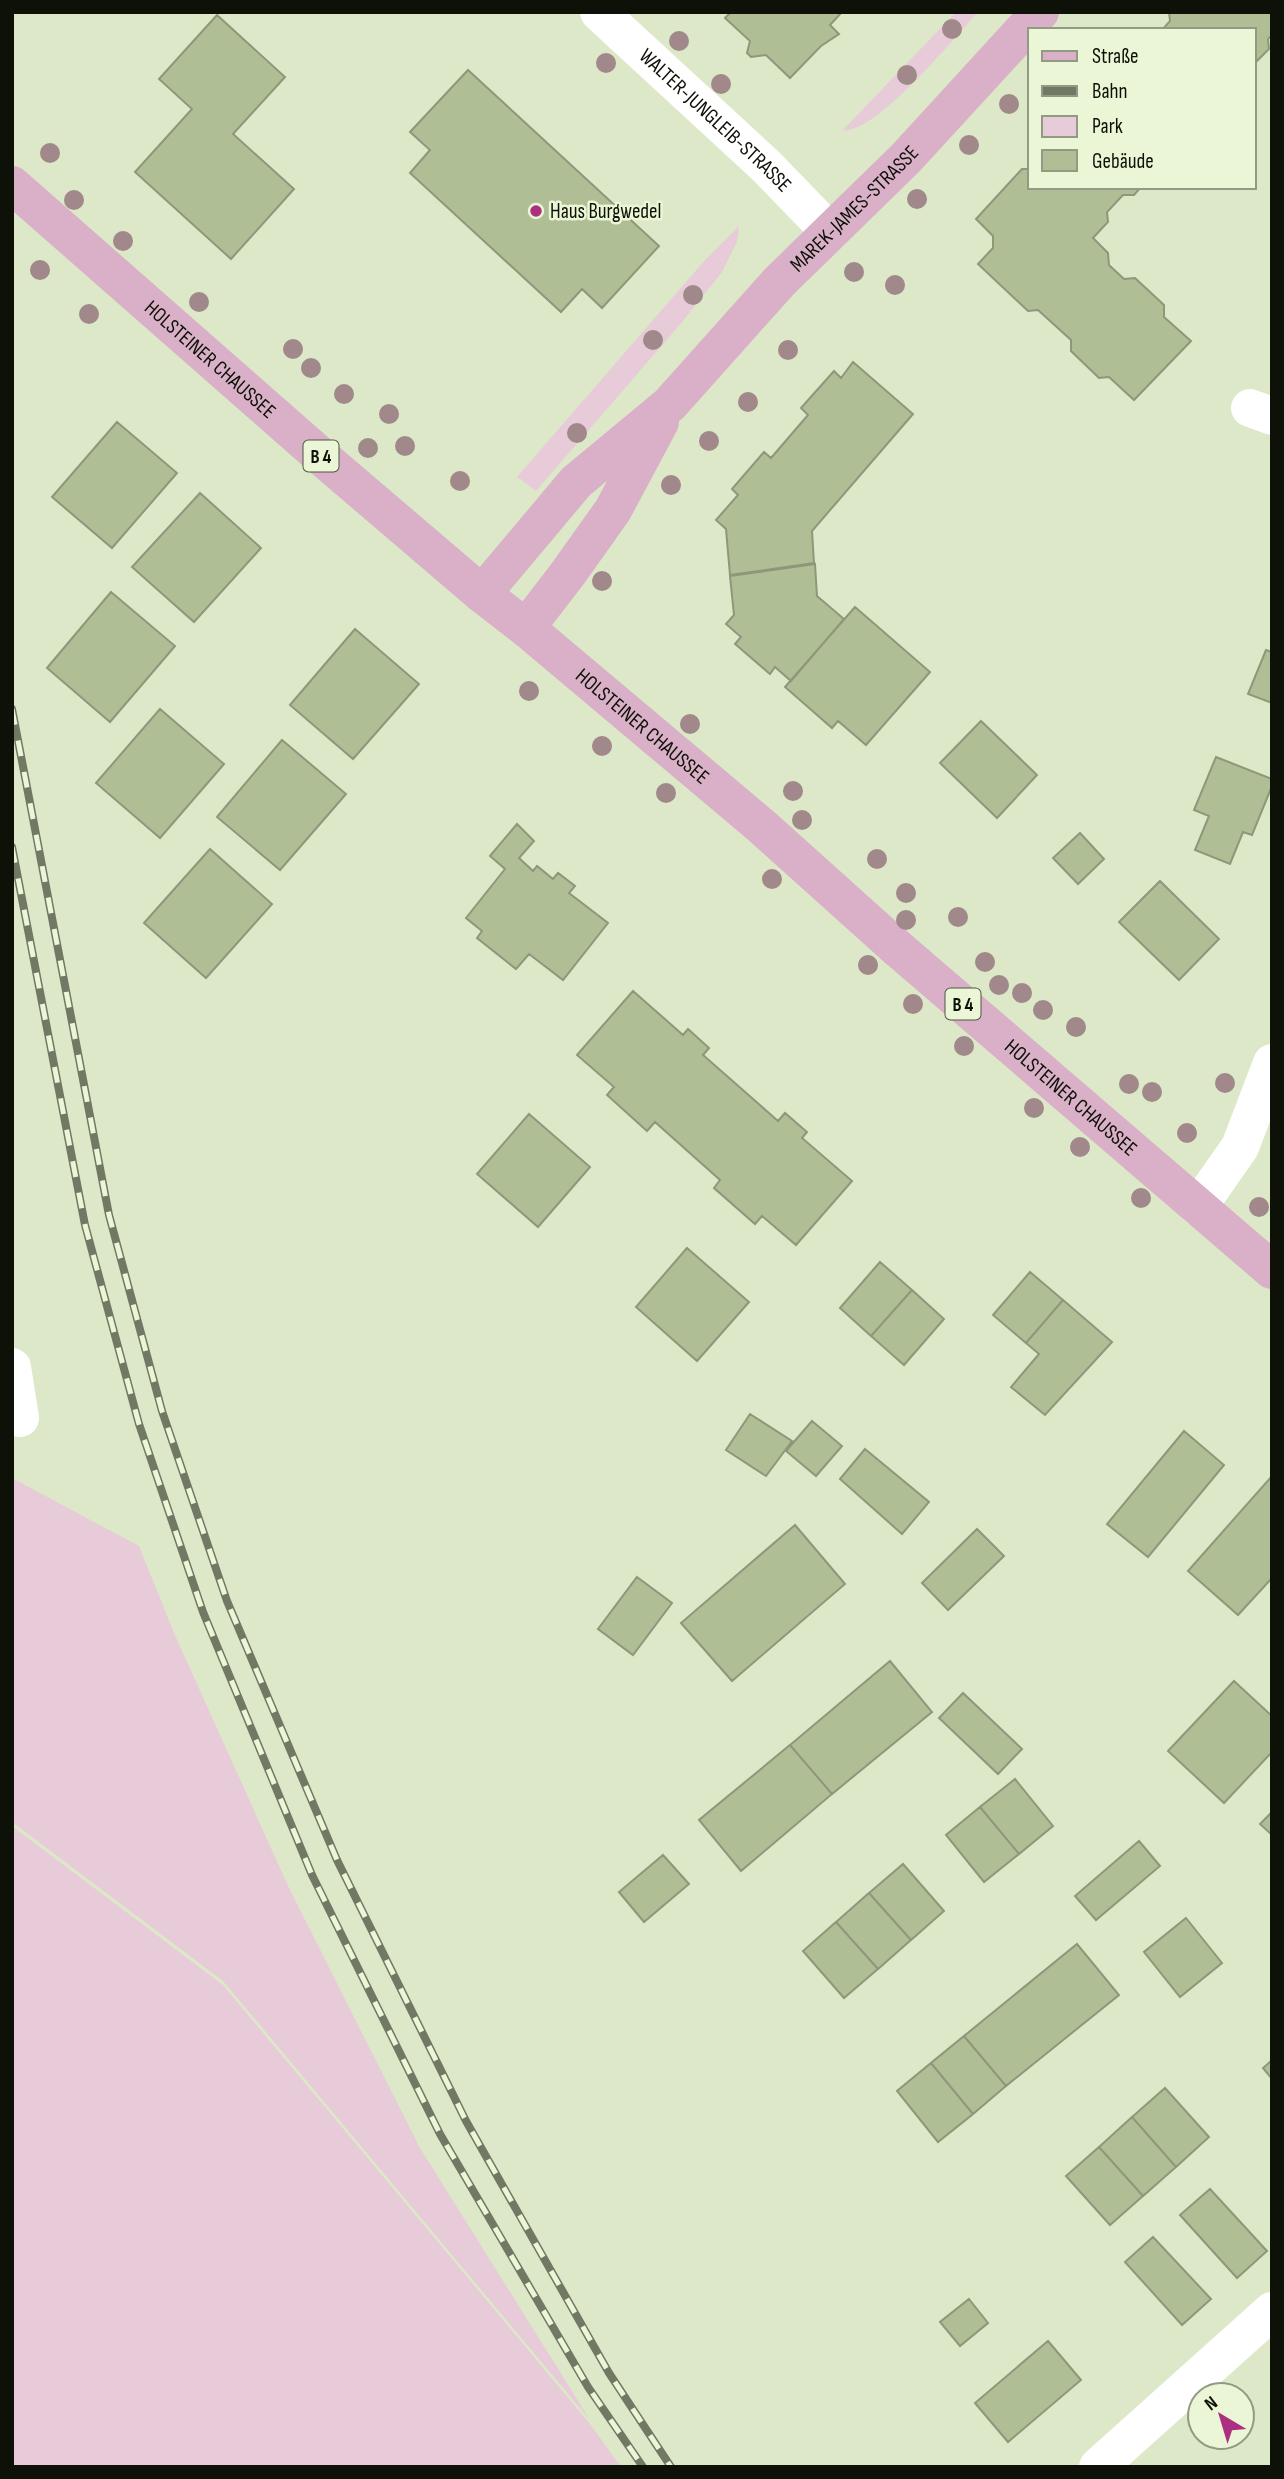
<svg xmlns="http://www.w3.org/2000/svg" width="1284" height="2479" viewBox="0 0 1284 2479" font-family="'Sofia Sans Condensed',sans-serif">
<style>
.green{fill:#e8cbd9}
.building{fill:#afbe95;stroke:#8d987b;stroke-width:2}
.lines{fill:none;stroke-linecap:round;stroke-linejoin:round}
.minor{stroke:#fff;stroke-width:38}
.major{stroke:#d9b0c7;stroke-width:38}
.rail-casing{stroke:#717864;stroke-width:8}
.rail{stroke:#eaf6d5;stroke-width:5;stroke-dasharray:16;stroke-linecap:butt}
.tree{fill:#a1888a}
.poi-dot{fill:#ad2f7f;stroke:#eaf6d5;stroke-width:2.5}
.labels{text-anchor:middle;stroke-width:5;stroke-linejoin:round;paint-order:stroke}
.shield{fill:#eaf6d5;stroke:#505645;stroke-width:2}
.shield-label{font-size:19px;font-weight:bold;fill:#0e1107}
.street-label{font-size:21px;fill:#0e1107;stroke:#eaf6d5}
.poi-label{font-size:21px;fill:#0e1107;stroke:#eaf6d5;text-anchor:start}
</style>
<rect width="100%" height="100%" fill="#dce8c8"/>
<path class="green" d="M956,12H978C955,37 875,135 843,130Z
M739,226L737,242L722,272L683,321L536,491L517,477L705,260Z
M12,1478L139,1546L174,1633L289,1888L420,2148L590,2420L223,1981L12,1822Z
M12,1826L223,1985L590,2424L621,2467H12Z"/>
<path class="building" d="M731,12H842L830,25L839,34L821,46L790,78L766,55L751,57L747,53L750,41L725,18Z
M1169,12H1272V35L1268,39L1269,49L1254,64V30H1162L1170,21Z
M217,15L285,77L233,134L294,189L231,259L135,172L192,109L159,79Z
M468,70L659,246L602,308L582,289L561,312L410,173L430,150L410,132Z
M1022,169H1030V187H1141L1134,195H1123L1107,212L1108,222L1093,238L1108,253L1109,265L1124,279L1135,278L1164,305V317L1191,341L1134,400L1109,377L1099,378L1071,351V340L1038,310L1028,311L978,264L993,248V236L976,219Z
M853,362L913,414L812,531L814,563L730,575L726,529L716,520L738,495L732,489L764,452L771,458L808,415L801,408L834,371L841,378Z
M117,422L177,473L112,548L52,497Z
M200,493L261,548L194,622L132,567Z
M815,564L817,596L844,619L791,681L775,667L770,674L735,644L741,637L726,624L734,615L730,576Z
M111,592L175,646L110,722L47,668Z
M855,607L930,672L866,745L838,721L832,728L785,687Z
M355,629L419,684L353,759L290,705Z
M1266,650L1272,652V703L1248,694Z
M160,709L224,764L160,838L96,783Z
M981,721L1037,775L997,818L940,763Z
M282,740L346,794L280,870L217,817Z
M1216,757L1272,779V786L1252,835L1243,832L1230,864L1195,850L1209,816L1194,810Z
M517,824L534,841L519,858L533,871L537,866L553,879L558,873L575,886L569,893L608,923L563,980L529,954L516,969L477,938L482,931L466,918L505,869L490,856Z
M1080,833L1104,859L1078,884L1053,858Z
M210,849L272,904L206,978L144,923Z
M1160,881L1219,939L1179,980L1119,922Z
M633,991L683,1035L688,1029L709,1048L703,1055L778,1121L785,1113L807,1132L802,1138L852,1181L796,1245L762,1216L755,1224L714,1188L720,1180L655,1122L647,1131L607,1095L614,1087L577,1055Z
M529,1114L590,1167L538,1227L477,1174Z
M687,1248L749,1302L697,1361L636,1307Z
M880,1262L912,1290L871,1336L840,1308Z
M1030,1272L1063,1300L1026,1343L993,1315Z
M912,1290L944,1319L904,1365L871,1336Z
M1063,1300L1112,1342L1045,1415L1011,1387L1039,1354L1026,1343Z
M750,1414L792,1441L766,1476L726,1450Z
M812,1421L842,1446L816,1476L786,1451Z
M1184,1431L1224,1465L1148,1557L1107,1524Z
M865,1449L929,1502L902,1534L840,1479Z
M1272,1476V1578L1238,1615L1188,1571Z
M795,1525L845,1584L732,1681L681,1623Z
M977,1529L1004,1556L948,1610L922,1583Z
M637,1577L672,1603L633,1655L598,1629Z
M890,1661L932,1712L832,1794L790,1745Z
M1234,1681L1272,1716V1752L1224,1803L1168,1751Z
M963,1693L1022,1749L998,1774L939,1718Z
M790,1745L832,1794L741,1871L699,1820Z
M1015,1779L1053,1826L1019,1854L980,1807Z
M980,1807L1019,1854L984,1882L946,1835Z
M1272,1812V1835L1260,1824Z
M1139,1841L1160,1866L1096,1920L1075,1896Z
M663,1855L689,1884L644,1922L619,1892Z
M903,1864L944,1911L911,1940L869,1893Z
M869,1893L911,1940L878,1969L836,1922Z
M1186,1918L1222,1963L1180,1997L1144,1952Z
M836,1922L878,1969L844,1998L803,1951Z
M1077,1944L1119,1995L1006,2086L964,2036Z
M964,2036L1006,2086L973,2114L931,2063Z
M1272,2060V2079L1263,2068Z
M931,2063L973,2114L938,2142L897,2091Z
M1165,2088L1209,2137L1176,2167L1132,2117Z
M1132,2117L1176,2167L1143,2196L1099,2147Z
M1099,2147L1143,2196L1110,2225L1066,2176Z
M1210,2189L1267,2251L1237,2278L1180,2215Z
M1153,2237L1211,2299L1182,2325L1125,2262Z
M969,2299L988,2323L960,2346L940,2322Z
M1048,2341L1081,2380L1008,2442L975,2403Z"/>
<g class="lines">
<g class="minor">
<path id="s1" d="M599,12L766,166L830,232"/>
<path d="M1250,408L1272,416"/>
<path d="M1198,1207L1240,1147L1272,1063"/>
<path d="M12,1367L20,1418"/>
<path d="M1098,2467L1272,2311"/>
</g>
<g class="major">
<path id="s2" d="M12,185L324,459L482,594L526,628L759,824L896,947L1272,1270"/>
<path id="s3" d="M482,594L576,482L670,404L779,282L906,158L1040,12"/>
<path d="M526,628L569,572L613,510L660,422"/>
</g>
<g class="rail-casing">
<path id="rail" d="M12,709L109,1215L162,1411L227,1601L337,1860L466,2121L609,2373L671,2467
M12,847L85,1225L139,1424L203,1612L312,1875L440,2134L588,2387L643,2467"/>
</g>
<use href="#rail" class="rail"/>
</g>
<g class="tree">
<circle cx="952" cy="29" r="10"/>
<circle cx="679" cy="41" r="10"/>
<circle cx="606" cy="63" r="10"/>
<circle cx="907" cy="75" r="10"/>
<circle cx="721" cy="84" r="10"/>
<circle cx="1009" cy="104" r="10"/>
<circle cx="969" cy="145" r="10"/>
<circle cx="50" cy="153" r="10"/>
<circle cx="917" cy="199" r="10"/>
<circle cx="74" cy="200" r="10"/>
<circle cx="123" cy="241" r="10"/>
<circle cx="40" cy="270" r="10"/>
<circle cx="854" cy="272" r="10"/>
<circle cx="895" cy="285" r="10"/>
<circle cx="693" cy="295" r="10"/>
<circle cx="199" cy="302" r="10"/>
<circle cx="89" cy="314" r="10"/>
<circle cx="653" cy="340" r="10"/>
<circle cx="293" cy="349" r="10"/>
<circle cx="788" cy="350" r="10"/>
<circle cx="311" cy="368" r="10"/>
<circle cx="344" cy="394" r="10"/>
<circle cx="748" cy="402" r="10"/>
<circle cx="389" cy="414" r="10"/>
<circle cx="577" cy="433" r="10"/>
<circle cx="709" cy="441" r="10"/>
<circle cx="405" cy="446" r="10"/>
<circle cx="368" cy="448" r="10"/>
<circle cx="460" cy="481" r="10"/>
<circle cx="671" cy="485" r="10"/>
<circle cx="602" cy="581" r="10"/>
<circle cx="529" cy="691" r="10"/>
<circle cx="690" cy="724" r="10"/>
<circle cx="602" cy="746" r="10"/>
<circle cx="793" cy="791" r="10"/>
<circle cx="666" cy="793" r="10"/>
<circle cx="802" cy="820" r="10"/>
<circle cx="877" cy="859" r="10"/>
<circle cx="772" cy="879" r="10"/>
<circle cx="906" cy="893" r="10"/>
<circle cx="958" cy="917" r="10"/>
<circle cx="906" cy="920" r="10"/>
<circle cx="985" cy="962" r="10"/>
<circle cx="868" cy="965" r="10"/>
<circle cx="999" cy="985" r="10"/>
<circle cx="1022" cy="993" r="10"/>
<circle cx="913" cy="1004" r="10"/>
<circle cx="1043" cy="1010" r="10"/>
<circle cx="1076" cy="1027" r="10"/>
<circle cx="964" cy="1046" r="10"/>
<circle cx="1225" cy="1083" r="10"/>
<circle cx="1129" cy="1084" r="10"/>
<circle cx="1152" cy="1092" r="10"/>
<circle cx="1034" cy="1108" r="10"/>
<circle cx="1187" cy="1133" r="10"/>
<circle cx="1080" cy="1147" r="10"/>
<circle cx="1141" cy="1198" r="10"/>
<circle cx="1259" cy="1207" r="10"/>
</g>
<circle class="poi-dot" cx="536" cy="211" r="7"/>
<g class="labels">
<g class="shield">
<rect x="303.5" y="440.5" width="35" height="31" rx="5"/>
<rect x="945.5" y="988.5" width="35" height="31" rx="5"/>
</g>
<g class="shield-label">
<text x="321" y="463">B 4</text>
<text x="963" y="1011">B 4</text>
</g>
<g class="street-label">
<text dy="7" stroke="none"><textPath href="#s1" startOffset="159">WALTER-JUNGLEIB-STRASSE</textPath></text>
<text dy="7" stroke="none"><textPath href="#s3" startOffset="537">MAREK-JAMES-STRASSE</textPath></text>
<text dy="7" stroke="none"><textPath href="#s2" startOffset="264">HOLSTEINER CHAUSSEE</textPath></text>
<text dy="7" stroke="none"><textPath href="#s2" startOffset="831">HOLSTEINER CHAUSSEE</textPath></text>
<text dy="7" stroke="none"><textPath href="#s2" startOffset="1398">HOLSTEINER CHAUSSEE</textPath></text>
</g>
<g class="poi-label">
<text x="550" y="218">Haus Burgwedel</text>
</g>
</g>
<rect width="1284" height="2479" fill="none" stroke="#0e1107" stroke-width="28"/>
<rect x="1028" y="28" width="228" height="161" fill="#eaf6d5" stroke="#929a83" stroke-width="2"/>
<rect x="1042" y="51" width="35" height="10" fill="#d9b0c7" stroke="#929a83" stroke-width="2"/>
<text x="1092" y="63" font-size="21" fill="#0e1107">Straße</text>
<rect x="1042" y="86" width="35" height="10" fill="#717864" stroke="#929a83" stroke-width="2"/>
<text x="1092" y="98" font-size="21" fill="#0e1107">Bahn</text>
<rect x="1042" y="116" width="35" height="21" fill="#e8cbd9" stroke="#929a83" stroke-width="2"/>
<text x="1092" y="133" font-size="21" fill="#0e1107">Park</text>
<rect x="1042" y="150" width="35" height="21" fill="#afbe95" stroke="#929a83" stroke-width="2"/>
<text x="1092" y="168" font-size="21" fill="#0e1107">Gebäude</text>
<g transform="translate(1221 2416) rotate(322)"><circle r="33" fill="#eaf6d5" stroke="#929a83" stroke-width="2"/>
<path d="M0-5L12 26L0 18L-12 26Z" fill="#ad2f7f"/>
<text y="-10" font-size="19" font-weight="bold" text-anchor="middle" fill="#0e1107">N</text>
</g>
</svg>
